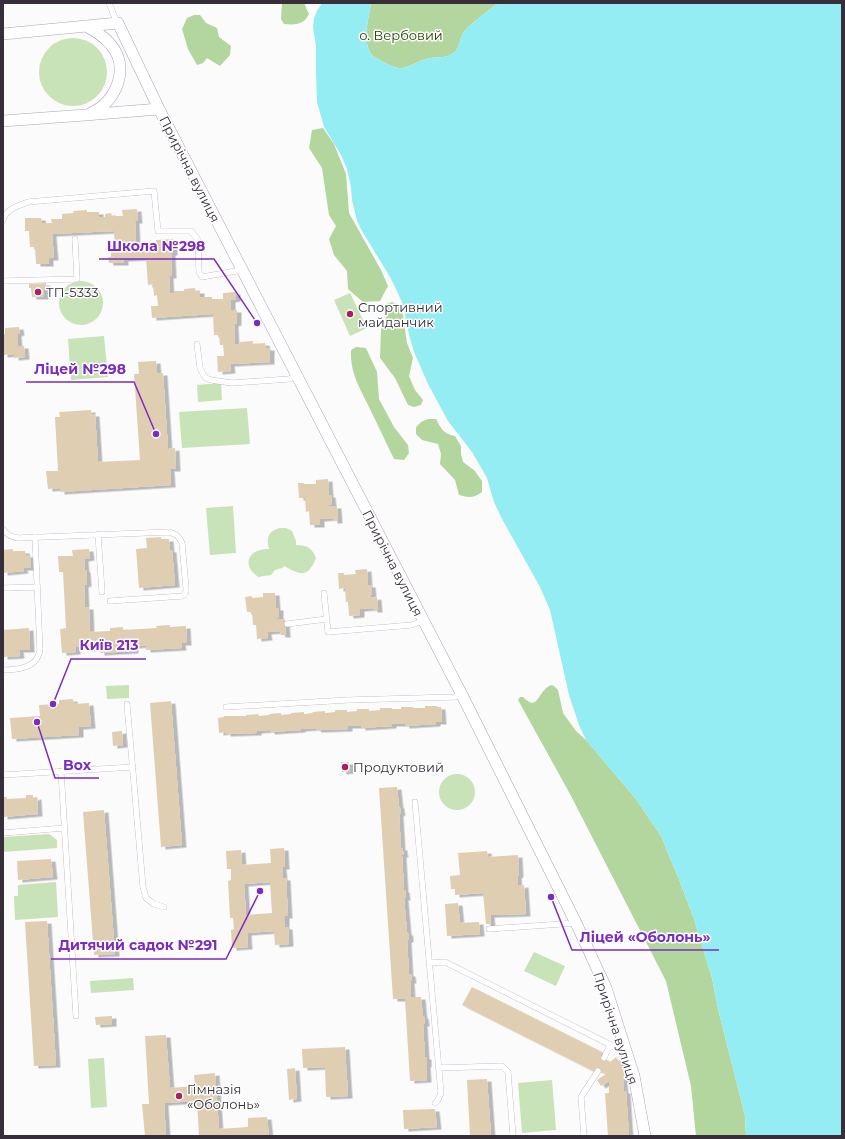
<svg xmlns="http://www.w3.org/2000/svg" width="845" height="1139" viewBox="0 0 845 1139" font-family="Montserrat,sans-serif">
<style>
.green{fill:#c7e3b7}
.forest{fill:#b2d69d}
.water{fill:#94edf2}
.building{fill:#e0ceb3;fill-rule:evenodd;filter:url(#shadow)}
.lines{fill:none;stroke-linecap:round;stroke-linejoin:round}
.lane-casing{stroke:#b0a0ba;stroke-width:6}
.street-casing{stroke:#b0a0ba;stroke-width:12}
.lane{stroke:#fff;stroke-width:5.5}
.street{stroke:#fff;stroke-width:11}
.poi-dot{fill:#a81f65;stroke:#fff;stroke-width:1.5}
.labels{text-anchor:middle;stroke-width:3;stroke-linejoin:round;paint-order:stroke}
.park-label{font-size:13px;fill:#1d3c00;stroke:#fff}
.street-label{font-size:13px;fill:#362f3a;stroke:#fff}
.poi-label{font-size:13px;fill:#362f3a;stroke:#fff;text-anchor:start}
.leader{fill:none;stroke:#7b2cbf;stroke-width:1.5}
.callout-dot{fill:#7b2cbf;stroke:#fff;stroke-width:1.5}
.callout-label{font-size:14px;text-anchor:middle;font-weight:bold;fill:#7b2cbf;stroke:#fff;stroke-width:3;stroke-linejoin:round;paint-order:stroke}
</style>
<defs>
<filter id="shadow"><feDropShadow dx="4.5" dy="2.5" stdDeviation="0" flood-color="#0004"/></filter>
</defs>
<rect width="100%" height="100%" fill="#fbfbfb"/>
<path class="green" d="M39 72a34 34 0 1 1 68 0a34 34 0 1 1-68 0Z
M59 303a22 22 0 1 1 44 0a22 22 0 1 1-44 0Z
M350,293L367,328L350,336L334,300Z
M104,336L108,377L71,380L68,339Z
M221,383L222,400L198,402L197,385Z
M247,408L250,444L182,448L179,412Z
M233,506L236,553L210,555L206,508Z
M280,528H286L292,531L296,541V545C307,545 312,548 316,558C313,566 307,577 297,572C292,571 289,568 284,566L282,568L275,570L271,575L258,577C256,575 253,573 251,570C243,557 256,548 269,549C266,538 268,531 280,528Z
M129,685V698L107,699L106,686Z
M439 792a18 18 0 1 1 36 0a18 18 0 1 1-36 0Z
M49,834L57,840V848L3,852V837Z
M56,882L58,917L15,920L14,896H18V885Z
M534,952L565,966L556,986L524,971Z
M133,978L134,990L91,993L90,981Z
M104,1058L107,1107L91,1108L88,1059Z
M552,1080L556,1130L522,1133L518,1083Z"/>
<path class="forest" d="M282,3H304L309,14C304,25 295,25 284,24L281,19Z
M371,3H498C489,10 469,25 463,33C459,40 460,50 452,54C445,59 434,56 426,59C418,61 412,66 403,68C396,69 390,65 383,62C380,60 376,58 373,56C361,45 369,17 371,3Z
M194,15H200L206,23L217,28L219,37L231,46L230,55L220,66L207,58L203,63L197,65L188,49L182,29L187,18Z
M323,128L334,144L346,174L349,213L381,270L388,286L380,301L363,302L348,289L347,271L334,255L329,239L336,226L329,215L322,168L309,148L312,130Z
M392,302L399,305L402,309L407,343L413,358L409,376L415,390L423,400L421,405L414,407L408,405L395,378L380,358L381,329L386,317L384,309L386,304Z
M356,347L366,348L377,372L379,399L394,427L408,445L409,453L404,460L394,459C386,442 378,426 370,409C360,388 350,374 351,350Z
M428,419H436C441,428 443,434 455,436L461,446V454L463,462L475,471L482,481V492C474,498 469,498 459,495L455,480L440,464L441,454L438,444L422,440L416,434V427L421,422Z
M551,685L554,686L558,690L563,713L576,731L586,740L636,799L661,836L680,882L694,919L712,978L719,1013L745,1116L746,1136H696L691,1086L666,981L570,794L518,700L520,697H523C539,713 537,691 551,685Z"/>
<path class="water" d="M322,3H371C369,17 361,45 373,56C376,58 380,60 383,62C390,65 396,69 403,68C412,66 418,61 426,59C434,56 445,59 452,54C460,50 459,39 463,33C469,25 489,10 498,3H842V1136H746L745,1116L719,1013L712,978L694,919L680,882L661,836L636,799L586,740L579,725L569,695L550,610L540,587L502,519L494,502L487,478L479,464L472,452L448,421L428,384L414,352L409,335L403,305L397,291L390,277L362,231L357,221L352,200L351,187L347,169L341,155L324,127L317,102L316,72V46L313,27L314,18L317,11Z"/>
<path class="building" d="M137,209L138,221H135L136,243L156,242V240L173,239V253H171L172,276H169L170,294L174,293V291H184V289L195,288V291H200V297H212V299H223V293L236,292V299L231,300V310H237V323L234,324L235,345L240,344V342L253,341V344L265,343L266,348H270V362L230,364L231,371L218,372L217,356H224L223,345H220L219,335H214L213,314L152,318L151,306H158L157,295L154,296L153,284L148,285L146,258L124,259V263H109L108,257H111V250H115L114,231L52,234L54,258H49V264H36L35,247H30L29,231H25V218H41L42,223H52L51,219H62V214L74,213L73,211L87,210V212H99V217H105V214L111,213L112,216H123L122,210Z
M46,283V287H44V297H32L31,288H29V284Z
M19,327L20,333L17,334L18,346H24L25,357L14,358V354L3,355V334H5V328Z
M156,361L157,373H163L168,449L175,448L176,469H170L171,485L60,492V488L48,489L46,471H58L55,417H60L59,412L91,410V414H95L98,462L140,460L134,374H139L138,362Z
M328,479L329,495H331L332,504L329,505V506H337L338,521H333V518L320,519V525H310L309,511L306,512L305,498H299L298,483H304V484H316V480Z
M161,537V539H169L170,550H172L175,585L139,588L136,549L147,548L146,538Z
M13,549V551H25L26,555H30L31,568H23L24,571L3,573V550Z
M89,549L90,558L84,559L85,570H86L87,584L84,585L85,607H89L90,632L110,631V628L123,627V630L157,628L156,626L170,625V627L186,626L187,643H181L182,648L146,650V645L134,646V651L100,653V648L86,649V646L76,647V652L62,653L60,629L66,628L63,572H59L58,556H73L72,550Z
M367,569L368,585H371L372,594L370,595L371,598L377,597L378,610H373V608L360,609V615L349,616L348,602H346L345,588L339,589L338,573H344V575L356,574L355,570Z
M263,593H275L276,608H279V618H277V620L285,619L286,635H281L280,631L267,632L268,638L257,639L256,625H253L252,612H247L245,597L252,596V598L263,597Z
M29,628L30,650H19L20,656L3,657V630Z
M73,699L74,704L89,703L91,726L79,727V735L12,739L10,718L40,716L39,705L59,704V700Z
M171,701L182,845L161,847L150,703Z
M425,706H437V707H441L442,722H436V724L405,726V724H392V726L361,728V726H348V729L317,730L316,728L301,729V730L270,732V730L257,731V733L226,734V732L219,733L218,718L224,717V716H246V715L258,714L259,716L269,715V714L281,713V715L291,714V713L304,712V714L313,713L312,712L325,711V713L335,712V710H347V712L357,711V709H369V711L380,710V708H392V709H401V707H413V708H425Z
M122,731L123,745L113,746L112,732Z
M341,762H349L350,771L342,772Z
M397,787L399,806H400V808L401,813L399,814L401,848H403V851L404,855H402L404,890H405L406,898H404L407,932L408,933L409,935V940H407L409,974H411L412,981H410L411,997H421L423,1017L424,1016L425,1024H423L425,1057H427V1065H426L427,1080L410,1081L405,999H393L379,788Z
M26,795H33V798L37,797L38,814L3,817V797H7V799L26,798Z
M104,810L115,954L94,955L83,812Z
M284,848L285,867H282L283,878H286L288,916H285V927H288L289,944L275,945L274,931L247,933L248,947L232,948L231,930L234,929L233,918H230L228,881L231,880V869H227L226,851L241,850L242,865L271,863L270,849ZM270,882L272,913L246,915L244,884Z
M487,851L488,857L518,855L519,875L517,876L518,886L524,885L526,914L490,915L491,924H486L483,893L455,895V889H451L450,876L460,875L458,853Z
M51,859L53,877L18,880L17,861Z
M458,903L460,923L479,922L480,934L447,936L445,904Z
M47,921L56,1065L34,1066L25,922Z
M472,987L602,1052L600,1056L610,1062L616,1057L629,1077L623,1081L624,1091H626L629,1136H608L605,1093H609V1081L601,1086L597,1080L606,1074L594,1069L593,1071L462,1005Z
M112,1016V1024L96,1025L95,1017Z
M166,1035L170,1088L195,1086L194,1075L215,1073L219,1129L248,1127V1118L267,1117L269,1136H199L197,1101L164,1103L166,1136H145L142,1104H149L145,1036Z
M345,1047L348,1096L326,1097L325,1067L303,1068L302,1049Z
M295,1068L297,1099L289,1100L287,1069Z
M487,1079L491,1136H470L467,1080Z
M435,1109L437,1127L404,1129L403,1110Z"/>
<g class="lines">
<g class="lane-casing">
<path id="lane" d="M109,3L117,23
M3,220C6,209 18,206 28,202L154,191L158,231H191L198,240L199,272L202,277L242,270
M3,281L77,279L75,239
M197,344L200,368L203,374L206,378L211,380L232,383L289,379L296,376
M3,529C7,535 11,537 18,538L169,532C176,534 179,536 182,543L186,588V592L183,596L110,601
M98,534L102,592
M3,588L38,587
M324,593L328,632L412,625L422,621
M287,624L326,619
M3,670C14,670 28,669 36,660C38,657 39,654 40,651L35,537
M127,704L143,887L146,898L154,904L164,907
M226,707L348,700L455,697L462,695
M61,771L76,1016
M3,775L133,767
M415,802L441,1093L438,1100L435,1103
M3,833L64,828
M489,929L576,923
M429,963L445,962L625,1052
M604,1058L610,1045
M438,1068L502,1066L508,1072L513,1136
M584,1136L581,1097L598,1071"/>
</g>
<g class="street-casing">
<path id="street" d="M86,26C95,31 104,36 111,45C130,67 117,102 91,113
M3,34L118,23L159,109L462,695L576,923L606,988L634,1076L645,1136
M3,121L85,115L159,109"/>
</g>
<use href="#lane" class="lane"/>
<use href="#street" class="street"/>
</g>
<g class="poi-dot">
<circle cx="38" cy="292" r="4"/>
<circle cx="350" cy="314" r="4"/>
<circle cx="345" cy="767" r="4"/>
<circle cx="179" cy="1096" r="4"/>
</g>
<g class="labels">
<g class="park-label">
<text x="401" y="40">о. Вербовий</text>
</g>
<g class="street-label">
<text transform="translate(190 169) rotate(63)" y="5">Прирічна вулиця</text>
<text transform="translate(393 563) rotate(63)" y="5">Прирічна вулиця</text>
<text transform="translate(616 1028) rotate(72)" y="5">Прирічна вулиця</text>
</g>
<g class="poi-label">
<text x="46" y="297">ТП-5333</text>
<text x="358" y="312">Спортивний<tspan x="358" dy="15">майданчик</tspan></text>
<text x="353" y="772">Продуктовий</text>
<text x="187" y="1094">Гімназія<tspan x="187" dy="15">«Оболонь»</tspan></text>
</g>
</g>
<path class="leader" d="M257 323L214 259H99M156 434L134 382H26M53 704L71 659H146M37 722L55 778H99M551 897L572 950H719M260 891L226 959H51"/>
<g class="callout-dot">
<circle cx="257" cy="323" r="4"/>
<circle cx="156" cy="434" r="4"/>
<circle cx="53" cy="704" r="4"/>
<circle cx="37" cy="722" r="4"/>
<circle cx="551" cy="897" r="4"/>
<circle cx="260" cy="891" r="4"/>
</g>
<g class="callout-label">
<text x="156" y="251">Школа №298</text>
<text x="80" y="374">Ліцей №298</text>
<text x="109" y="650">Київ 213</text>
<text x="77" y="770">Box</text>
<text x="645" y="942">Ліцей «Оболонь»</text>
<text x="138" y="950">Дитячий садок №291</text>
</g>
<rect width="845" height="1139" fill="none" stroke="#362f3a" stroke-width="8"/>
</svg>
